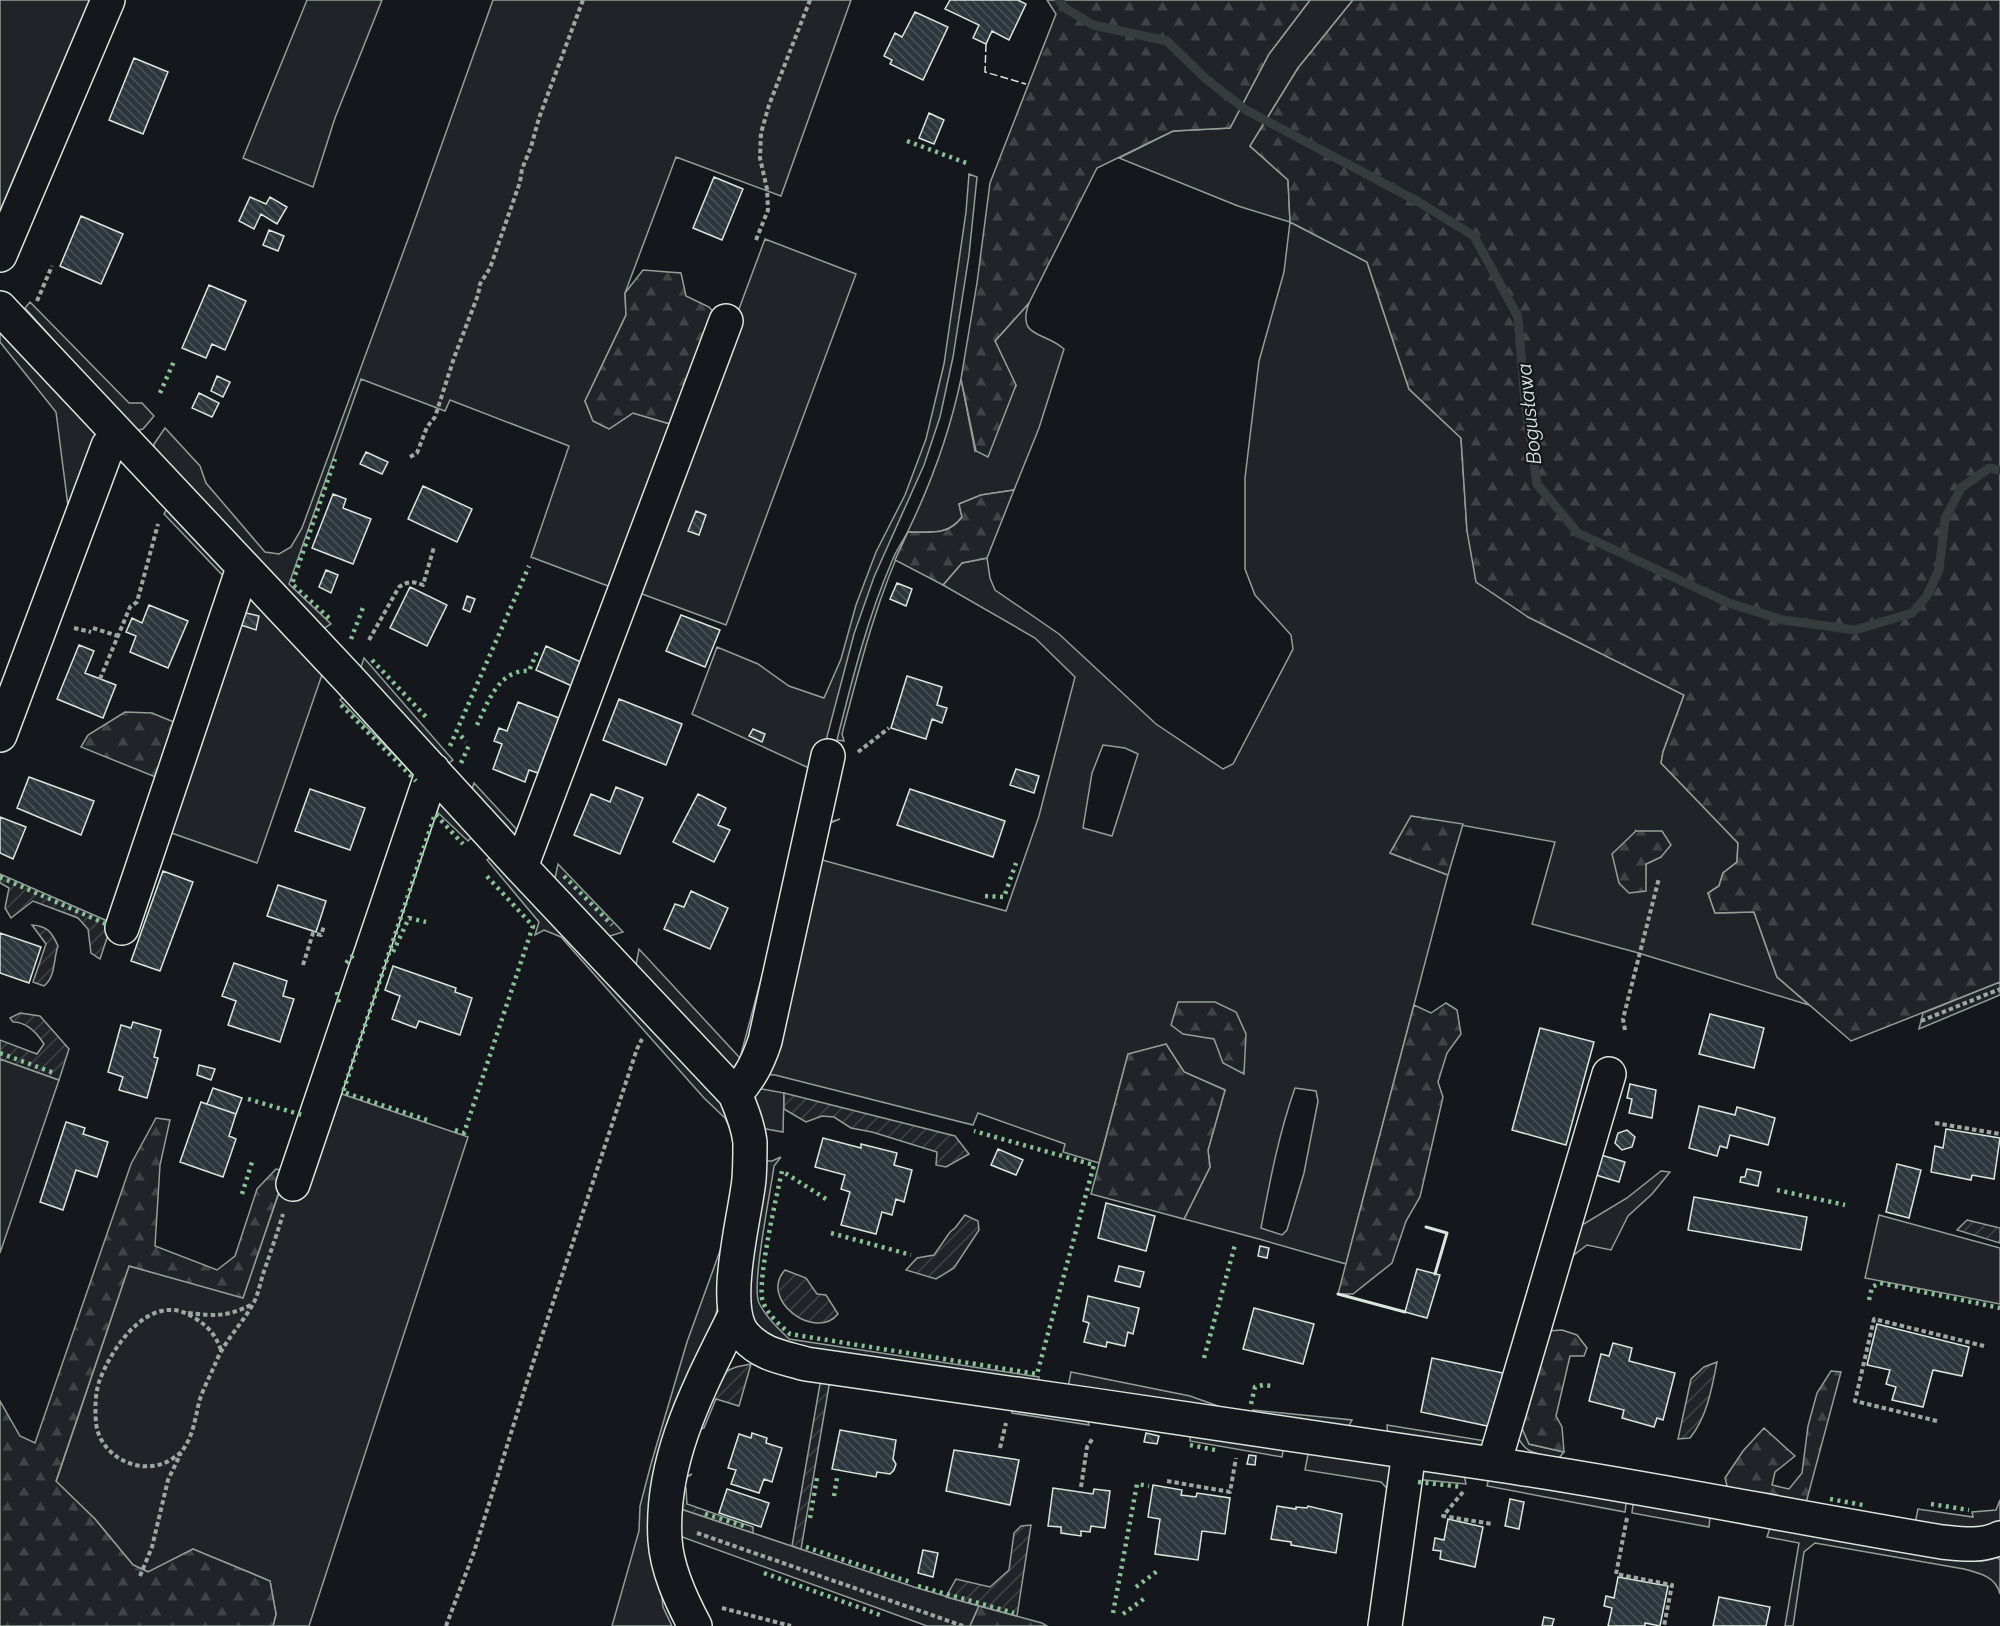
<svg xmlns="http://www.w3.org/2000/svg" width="2000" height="1626" viewBox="0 0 2000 1626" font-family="Raleway,sans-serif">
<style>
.grass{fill:#202428;stroke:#939e99;stroke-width:1.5;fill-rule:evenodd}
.forest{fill:url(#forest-firs);stroke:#939e99;stroke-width:1.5}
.garden{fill:url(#garden-furrows);stroke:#939e99;stroke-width:1.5}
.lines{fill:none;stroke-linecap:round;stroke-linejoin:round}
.stream{stroke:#363b3e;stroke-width:9}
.building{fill:url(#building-back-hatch);stroke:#d8e6dc;stroke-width:1.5}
.minor-casing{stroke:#d8e6dc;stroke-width:36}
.path{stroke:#9da8a2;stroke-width:4;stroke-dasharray:4.5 3;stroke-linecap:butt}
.minor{stroke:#14181c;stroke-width:33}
.hedge{stroke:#8ac095;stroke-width:4.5;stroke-dasharray:3 4.5;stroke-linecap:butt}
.fence{stroke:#d8e6dc;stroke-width:1.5;stroke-dasharray:8 3;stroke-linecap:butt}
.wall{stroke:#d8e6dc;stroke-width:3}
.labels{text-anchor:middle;stroke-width:4.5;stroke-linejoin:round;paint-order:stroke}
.water-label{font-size:20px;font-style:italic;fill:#d8e6dc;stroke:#14181c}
</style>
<defs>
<pattern id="forest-firs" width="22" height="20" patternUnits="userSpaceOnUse" patternTransform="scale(1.5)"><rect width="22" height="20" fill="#202428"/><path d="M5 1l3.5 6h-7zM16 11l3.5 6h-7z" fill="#404447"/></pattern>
<pattern id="garden-furrows" width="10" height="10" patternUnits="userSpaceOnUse" patternTransform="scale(1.5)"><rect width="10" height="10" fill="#202428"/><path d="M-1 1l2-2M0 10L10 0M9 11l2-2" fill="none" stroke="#404447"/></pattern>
<pattern id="building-back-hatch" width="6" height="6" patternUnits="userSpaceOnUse" patternTransform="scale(1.5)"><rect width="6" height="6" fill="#2c363c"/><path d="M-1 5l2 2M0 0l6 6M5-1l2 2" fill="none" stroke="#4a5358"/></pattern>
</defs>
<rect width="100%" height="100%" fill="#14181c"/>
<path class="grass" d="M0,0H99L0,235Z
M307,0H382L335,118L313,187L243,158Z
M493,0H851L781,196L676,157L625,293L626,315L585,401L593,421L609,429L633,413L677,426L526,837L519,842L513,841L470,795L474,783L522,835L616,589L531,557L569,446L450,400L445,411L361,379L289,584L331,624L323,629L316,628L154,456V444L165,428L200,466L206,483L265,552L279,554L291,547L302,528L411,231Z
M1310,0H1353L1298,68L1250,146L1288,180L1290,222L1367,262L1409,389L1461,438L1467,531L1528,617L1684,695L1663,752L1661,763L1738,843L1737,862L1723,873L1719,886L1708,893L1715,913L1754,912L1777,977L1809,1005L1635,952L1532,924L1555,842L1411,816L1390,853L1448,875L1346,1264L1259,1239L1184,1219L1210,1167L1208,1150L1225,1090L1184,1072L1166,1044L1128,1054L1099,1163L1063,1152L1065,1144L978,1113L973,1125L775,1075L758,1074L820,825L840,819L823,826L815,858L1006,911L1039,816L1075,677L1035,638L943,585L962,563L987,558L990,578L995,590L1059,634L1156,724L1223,769L1233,764L1293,649L1291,635L1255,595L1245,569V478L1259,361L1284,272L1290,222L1238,206L1119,158L1173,131L1230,128L1269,54ZM1103,745L1125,748L1138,754L1112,836L1083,828L1092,773ZM1636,831L1661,857L1646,864L1645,890ZM1295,1088L1316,1091L1318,1101L1304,1173L1287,1230L1282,1235L1261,1228C1270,1180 1279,1133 1295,1088Z
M969,174L977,177L969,255L953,357L940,417L924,465L874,577L854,634L818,771L760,1032L737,1075L635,970L639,949L740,1058L764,968L811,769L692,714L717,647L758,664L789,686L824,698L841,659L856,605L876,552L905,495L926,439L944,364L966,212Z
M765,239L856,274L726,625L634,591Z
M30,302L129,403H142L154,416L143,429L135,431L25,308Z
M1029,303C1016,339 1045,331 1064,349L1039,428L1014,490L981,495L959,504L962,517C948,536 930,532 908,532C877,597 860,665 842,734L844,741L837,740C852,680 867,619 892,561C896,550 904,540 909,529C932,481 950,431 961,379L975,451L1016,386L995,341Z
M0,323L103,430L68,506L56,412L0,342Z
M170,504L232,568L228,581L164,514Z
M249,589L324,669L257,863L163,830Z
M364,658L453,760L444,766L360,670Z
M348,692L420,781L340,700Z
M443,791L477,832L468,841L434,809L339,1093L468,1137L309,1626H273L276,1614L270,1581L193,1549L149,1572L133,1565L95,1519L56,1482L129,1266L243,1297L294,1149L299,1150L306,1160L312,1155L429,804Z
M494,855L729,1103L740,1126L743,1153L741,1178L719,1302L709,1341L674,1433L662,1475L658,1522L663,1562L659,1571L663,1607L672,1626H612L639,1531L640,1506L651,1464L687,1342L721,1248L735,1177V1140L725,1118L704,1098L561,937L544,930L535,935L539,922L487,860Z
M558,864L623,932L607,937L554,883Z
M2000,982V995L1919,1029L1923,1013Z
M0,1059L59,1080L0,1253Z
M756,1088L784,1093L783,1132L755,1127L751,1089Z
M781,1157L774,1166C771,1190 751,1286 759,1303C766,1317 778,1328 789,1339L1039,1377L1038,1389L776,1345L750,1318L743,1288L763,1161H772Z
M1661,1171L1670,1172L1652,1194L1628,1216L1611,1250L1587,1245L1570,1258L1521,1425L1529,1444L1564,1452L1559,1458C1536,1453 1525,1456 1515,1431L1577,1228L1627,1198Z
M1879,1215L2000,1248V1304L1865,1278Z
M1071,1372L1190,1396L1218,1406L1216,1411L1067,1392Z
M1013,1403L1086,1416L1089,1425L1012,1413Z
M1253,1410L1352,1420L1345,1433L1256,1418Z
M1387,1425L1486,1441L1483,1449L1388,1440Z
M1191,1431L1284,1445L1282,1457L1190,1441Z
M1310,1444L1393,1459L1392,1494L1381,1482L1305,1470Z
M1423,1463L1463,1469L1466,1484L1414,1479Z
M1490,1473L1627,1496L1625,1512L1487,1486Z
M692,1474L681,1481L678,1508L914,1587L979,1606L970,1626H927L674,1534L676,1481Z
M1634,1496L1710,1517L1709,1527L1632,1513Z
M2000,1500V1528H1914L1918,1509L1973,1517L1972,1512L1996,1510Z
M1772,1522L1997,1557L2000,1560V1594C1996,1577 1980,1573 1964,1569L1815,1543L1804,1552L1793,1626H1785L1799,1543L1767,1537Z"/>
<path class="forest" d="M1047,0H1310L1269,54L1230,128L1173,131L1097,168L1029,303L995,341L1016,385L988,457L976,451L961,379L977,283L990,183L1056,14Z
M1353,0H2000V982L1851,1041L1777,977L1754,912L1715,913L1708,893L1719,886L1723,873L1737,862L1738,843L1661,763L1663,752L1684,695L1528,617L1476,582L1467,531L1461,438L1409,389L1367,262L1290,222L1288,180L1250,146L1298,68Z
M643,270L681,273L686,296L709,307L718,317L677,426L633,413L609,429L593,421L585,401L626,315L625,293Z
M1014,490L987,558L962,563L943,585L895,560L908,532C930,532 948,536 962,517L959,504L981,495Z
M125,712L152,713L181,725L163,780L81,747L88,735Z
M1411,816L1463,824L1448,875L1390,853Z
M1636,831H1662L1671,845L1661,857L1646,864V891L1629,893L1619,883L1612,854Z
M1178,1002H1215L1236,1012L1246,1034L1244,1074L1223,1063L1214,1039L1183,1034L1171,1025Z
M1446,1003L1457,1010L1461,1034L1447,1053L1438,1082L1443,1097L1420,1197L1406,1221L1392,1263L1353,1294H1338L1414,1005L1431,1013Z
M1166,1044L1184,1072L1225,1090L1208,1150L1210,1167L1184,1219L1091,1194L1128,1054Z
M156,1118L170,1120L160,1165L155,1246L217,1270L235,1256L257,1189L276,1169L286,1171L243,1298L129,1266L56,1481L95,1519L133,1565L148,1572L193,1549L270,1581L276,1614L273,1626H0V1401L20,1436L35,1443L131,1164Z
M1562,1330L1577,1335L1587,1348L1584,1356H1570L1556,1416L1562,1427L1564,1452L1529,1444L1521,1426L1548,1331Z
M1831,1371L1841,1372L1806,1503L1728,1490L1725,1478L1743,1451L1764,1428L1795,1456L1775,1472L1772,1485L1789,1489L1802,1473L1808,1426L1817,1393Z
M979,1606L1042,1623L1047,1626H970Z"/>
<path class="garden" d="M0,874L112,923L100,959L91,953L88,929L78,918L33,901L11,918L5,908L9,888L0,883Z
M32,925C47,926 52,932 58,946C53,960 56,976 44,986L33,982L46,944Z
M20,1013L40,1016L69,1049L59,1080L0,1059V1040L37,1054L44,1044C37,1033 26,1022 13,1022L10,1018Z
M784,1093L955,1136L969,1154L946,1167L936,1165L937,1152L872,1132L851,1128L834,1117L822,1116L806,1122L784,1109Z
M965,1215L978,1221L979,1230L954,1268L936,1279L906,1270L917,1258L934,1255L950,1232L955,1228Z
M1967,1220L2000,1228V1243L1957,1230Z
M785,1270L806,1278L817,1294L826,1295L838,1314C815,1342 758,1299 785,1270Z
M1717,1362C1712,1388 1707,1417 1690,1438L1678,1439L1691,1379L1704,1367Z
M751,1364L739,1406L716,1399L704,1428L694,1432L719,1374L736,1367Z
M821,1378L830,1380L801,1549L792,1546Z
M681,1481L686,1488L687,1504L753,1527V1533L678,1508Z
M1031,1525L1017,1616L946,1597L956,1579L990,1587L1009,1570L1014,1533L1021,1526Z"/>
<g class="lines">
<path class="stream" d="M1059,0L1065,8L1093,25L1167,41L1206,79L1246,110L1417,201L1474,236L1518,317L1525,403L1537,484L1578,533L1729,603L1783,620L1855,630L1912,613L1927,596L1939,570L1945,519L1961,488L1989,468L2000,470"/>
</g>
<path class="building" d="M950,0H1018L1026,4L1009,40L992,31L986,44L973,38L979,25L945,9Z
M915,12L948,27L923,80L890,64L892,60L884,56L895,33L902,37Z
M134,58L168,72L143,134L109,120Z
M929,113L944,120L934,144L919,138Z
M714,177L743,189L722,240L693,228Z
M250,197L266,204L270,197L287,207L277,224L261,214L254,229L239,221Z
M81,216L123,234L101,284L60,266Z
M269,230L284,236L278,251L263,245Z
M209,285L246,301L225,350L212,344L206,358L182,348Z
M217,376L230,382L223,397L211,391Z
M199,393L219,403L212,417L192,408Z
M366,452L388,462L382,474L360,464Z
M423,486L472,509L457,542L408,519Z
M333,494L346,499L343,508L371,519L353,564L312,548Z
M696,511L706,515L699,535L688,531Z
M326,570L338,575L331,593L319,587Z
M897,583L912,589L906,606L890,599Z
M410,587L447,605L427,646L390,628Z
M467,596L475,599L470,612L463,609Z
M149,605L188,621L168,668L130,652L136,636L126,632L132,618L142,623Z
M242,612L259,616L256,630L238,624Z
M681,615L720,630L705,667L666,651Z
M79,645L94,651L85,673L116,685L103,718L57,699Z
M546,646L583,663L572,686L536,670Z
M907,676L942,687L937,705L947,708L942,723L932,719L926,739L891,728Z
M619,699L682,724L666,765L603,740Z
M518,702L559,718L538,773L529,770L525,782L493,769L502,744L494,741L499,728L507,731Z
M753,729L765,734L762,742L749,736Z
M1016,769L1039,776L1034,793L1010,785Z
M29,777L94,801L81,835L17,808Z
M616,787L643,798L620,854L574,835L591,794L610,802Z
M310,789L365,808L350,850L295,831Z
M910,789L1005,821L993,857L897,825Z
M698,794L726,808L718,825L730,830L714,862L673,842Z
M0,817L26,827L13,859L0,853Z
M163,871L193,882L160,971L131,961Z
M278,885L326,901L316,932L267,916Z
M691,891L728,908L710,949L664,929L675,904L684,907Z
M0,933L41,947L29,983L0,973Z
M234,963L287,981L283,996L294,999L280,1042L228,1025L236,1001L222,996Z
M393,966L456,988L455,992L472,998L460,1035L419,1021L416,1028L392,1019L400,996L385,990Z
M1710,1014L1764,1028L1754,1068L1699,1054Z
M133,1022L161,1030L154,1057L158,1058L147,1098L119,1090L123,1077L108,1072L121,1025L131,1028Z
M1540,1028L1594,1042L1566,1145L1512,1130Z
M199,1065L215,1069L211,1080L197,1075Z
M1630,1084L1656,1090L1652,1118L1629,1113L1632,1099L1627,1098Z
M213,1088L242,1098L236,1114L207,1104Z
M201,1102L236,1114L229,1136L236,1139L223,1177L180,1162Z
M1699,1106L1735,1115L1737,1107L1775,1118L1768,1145L1730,1135L1727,1148L1720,1146L1717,1156L1689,1148Z
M66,1122L85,1128L83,1134L108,1142L97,1177L76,1170L63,1210L40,1202Z
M1946,1129L2000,1138L1994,1179L1972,1175L1971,1180L1931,1172L1935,1146L1943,1148Z
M1627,1130L1635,1137L1632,1147L1622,1150L1615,1143L1618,1133Z
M823,1138L861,1148V1144L897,1153L894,1165L912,1170L904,1202L896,1199L892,1215L882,1212L876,1234L841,1225L850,1192L841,1189L845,1175L815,1167Z
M998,1149L1023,1160L1016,1175L991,1165Z
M1601,1155L1625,1162L1619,1182L1596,1175Z
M1897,1164L1921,1170L1909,1218L1886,1212Z
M1747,1169L1761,1172L1758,1186L1740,1182L1741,1177H1745Z
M1694,1197L1807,1217L1801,1250L1688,1230Z
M1106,1203L1155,1216L1146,1251L1098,1238Z
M1260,1246L1269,1248L1267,1258L1258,1256Z
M1119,1266L1144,1272L1140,1287L1115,1281Z
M1417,1269L1440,1275L1427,1318L1405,1312Z
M1088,1296L1139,1308L1133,1334L1128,1332L1125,1346L1107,1342L1106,1347L1084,1342L1089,1323L1083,1321Z
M1254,1308L1314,1324L1303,1364L1243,1349Z
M1877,1324L1969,1347L1962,1376L1933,1370L1923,1407L1892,1400L1896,1387L1886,1384L1890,1370L1867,1365Z
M1613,1343L1632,1348L1629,1361L1675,1373L1663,1420L1657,1418L1654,1427L1622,1418L1624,1410L1589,1401L1601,1354L1609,1356Z
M1432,1358L1503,1373L1492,1427L1421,1412Z
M840,1430L896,1440L893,1459L896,1464L894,1470L890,1474L877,1472L876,1477L832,1469Z
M752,1433L767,1438L766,1443L782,1448L772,1482L764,1479L759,1493L731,1484L736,1470L728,1468L739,1434L751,1438Z
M1146,1433L1159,1436L1157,1444L1144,1442Z
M954,1450L1019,1460L1010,1505L946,1491Z
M1249,1455L1256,1456L1255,1465L1247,1464Z
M1153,1485L1182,1490L1181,1495L1196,1497L1197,1493L1230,1498L1225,1534L1202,1531L1198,1560L1155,1554L1160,1519L1148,1517Z
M1053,1488L1093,1494L1094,1489L1110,1491L1105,1528L1091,1526L1090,1532L1081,1531V1536L1061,1533V1527L1048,1526Z
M727,1489L769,1503L761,1527L719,1513Z
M1510,1499L1524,1502L1519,1529L1505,1526Z
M1277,1506L1296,1509V1507L1307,1508L1308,1506L1342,1514L1336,1553L1291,1545V1542L1271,1539Z
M1448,1519L1483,1527L1475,1567L1440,1559L1441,1551L1433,1550L1435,1538L1444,1540Z
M923,1550L938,1553L933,1577L918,1573Z
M1618,1577L1668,1586L1660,1626L1645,1623V1626H1608L1612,1608L1604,1606L1606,1596L1614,1598Z
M1719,1597L1770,1607L1766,1626H1713Z
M1544,1617L1554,1619L1552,1626H1542Z"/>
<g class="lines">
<g class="minor-casing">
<path id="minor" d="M0,255L108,0
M0,308L346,676L521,867L735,1094C742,1110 748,1125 750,1142C750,1154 750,1167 749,1179C746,1214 719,1308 745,1336C762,1355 782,1357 806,1364C1035,1396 1263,1430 1492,1464C1642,1486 1792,1517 1942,1542C1962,1544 1981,1547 2000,1538
M0,735L108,446L118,434
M521,867L726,321
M122,928L243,568
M735,1094C750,1078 758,1062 765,1041L828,756
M293,1184L433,770
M1494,1464L1609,1074
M695,1626C681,1600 667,1570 665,1540C660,1458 700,1386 735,1315
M1385,1626L1409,1452"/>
</g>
<path class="path" d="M756,240L768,210L767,189L760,158L761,133L769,105L810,0
M37,301L52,266
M410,457L417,453L427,427L435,417L454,358L478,295L480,284L490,268L520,182L522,169L531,147L539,118L583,0
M74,628L91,632
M93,628L118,636
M369,640L399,587C407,581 414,581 423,585L434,547
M100,679L130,607L137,602L158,524
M858,752L889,728
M303,965L313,933L321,935L324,926
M1921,1021L2000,989
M1625,1030L1623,1019L1659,878
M1935,1123L2000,1134
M188,1313C217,1316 226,1317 253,1304
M221,1350C215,1334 208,1326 193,1317C151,1290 112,1346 99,1382C95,1395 95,1409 96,1423C100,1458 143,1478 172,1459C176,1456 180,1454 182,1451C194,1435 195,1417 200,1399C204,1387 211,1374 216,1362C225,1340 242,1324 253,1304C258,1295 260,1284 263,1274C270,1254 277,1234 283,1214
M1937,1421L1855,1401L1874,1319L1984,1346
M1000,1448L1006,1423
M1167,1481L1230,1492L1236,1458
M1081,1487L1087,1447L1093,1438
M1463,1492L1443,1516L1492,1524
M1627,1518L1616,1574L1672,1585L1664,1626
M697,1533L963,1626
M140,1576L152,1547L168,1480L181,1453
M722,1608L791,1626
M446,1626L474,1552L530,1372L637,1049L642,1039"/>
<use href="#minor" class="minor"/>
<path class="hedge" d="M907,141L969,164
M160,393L175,359
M329,618L292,584L335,459
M351,639L364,605
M372,660L427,718
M341,705L416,781
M477,725C488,702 499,669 529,671L538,649
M461,736L466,742
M450,746L529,566
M461,763L470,743
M564,876L612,925
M0,877L106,924
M985,896L1004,897L1016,863
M393,952L409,918L426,922
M346,963L356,952
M337,992L339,1004
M0,1053L54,1073
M248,1099L302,1115
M427,1120L343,1092L435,814L463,844
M455,1130L464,1133L533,926L484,873
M1777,1190L1845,1205
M242,1194L252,1162
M826,1199L782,1171C777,1194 756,1285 763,1302C768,1315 780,1325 790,1334L1037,1374L1094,1165L974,1131
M831,1233L911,1255
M1869,1300L1872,1287L1880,1283L2000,1308
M1204,1358L1235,1245
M1251,1404L1255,1387L1263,1385L1273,1386
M1190,1445L1215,1450
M1418,1482L1462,1487
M834,1496L837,1478
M1830,1499L1863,1505
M1931,1504L1969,1510
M705,1514L747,1527
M810,1518L817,1478
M806,1547L910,1582
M764,1573L883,1616
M918,1586L1014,1613
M1136,1587L1160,1569
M1113,1613L1137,1484L1149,1486
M1123,1614L1145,1598"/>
<path class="fence" d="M986,44L985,72L1026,84"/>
<path class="wall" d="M1426,1227L1447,1233L1435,1274
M1338,1294L1405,1312"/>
</g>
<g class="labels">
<g class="water-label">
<text transform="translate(1529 414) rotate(-96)" y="7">Bogusława</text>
</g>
</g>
</svg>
